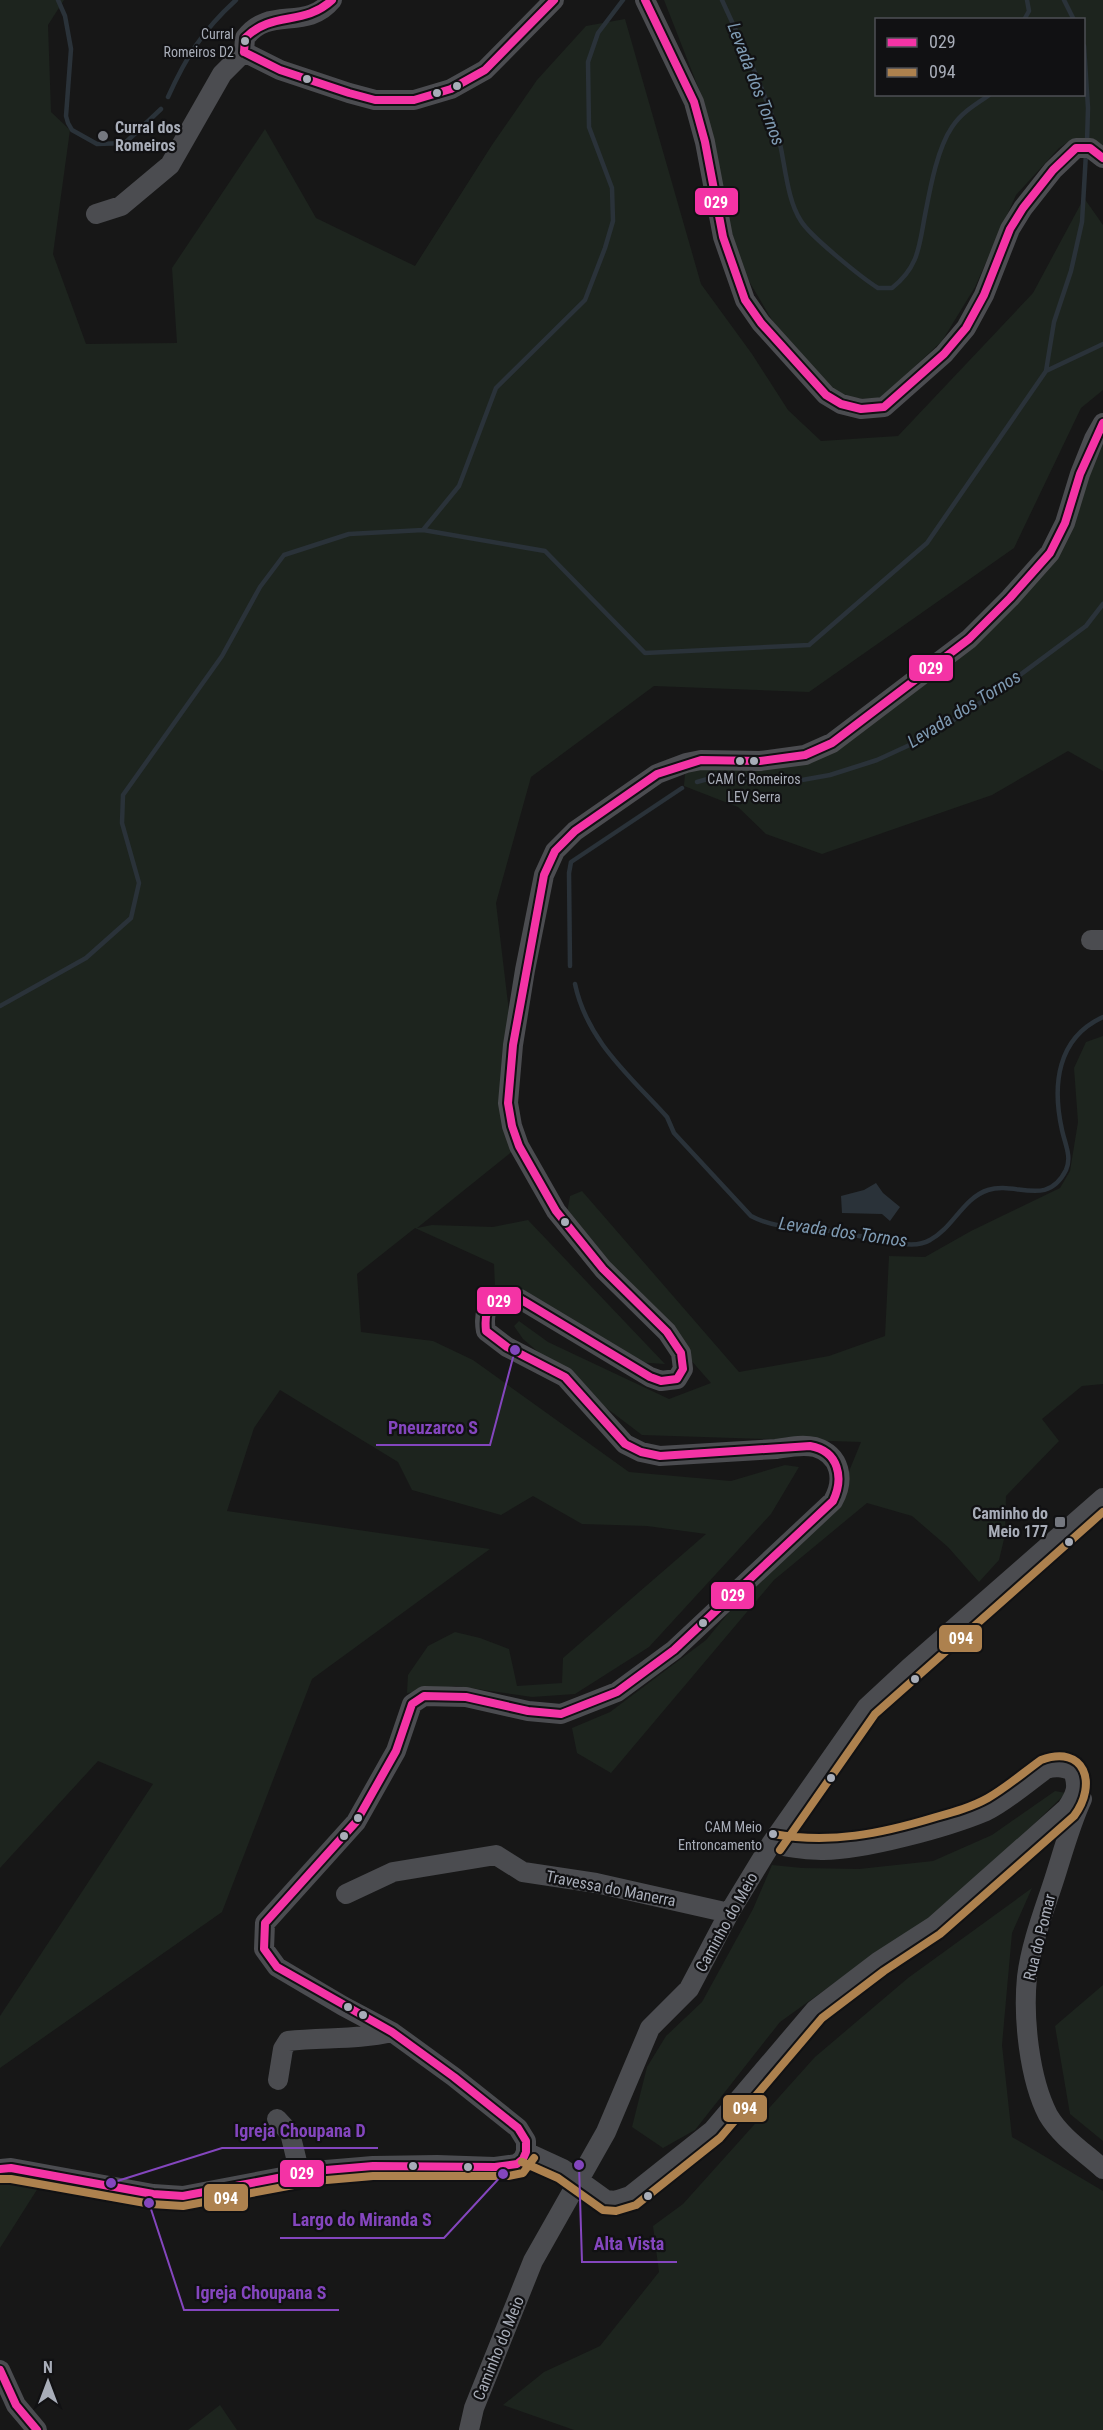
<svg xmlns="http://www.w3.org/2000/svg" width="1103" height="2430" viewBox="0 0 1103 2430" font-family="'Roboto Condensed',sans-serif">
<style>
.green{fill:#1d241e;fill-rule:evenodd}
.water{fill:#2a3239}
.lines{fill:none;stroke-linecap:round;stroke-linejoin:round}
.stream{stroke:#2a3239;stroke-width:4.5}
.minor{stroke:#4b4c50;stroke-width:20}
.bus-1-casing{stroke:#111113;stroke-width:12}
.bus-2-casing{stroke:#111113;stroke-width:12}
.bus-1{stroke:#f433a5;stroke-width:8}
.bus-2{stroke:#ad814e;stroke-width:8}
.bus-dot{fill:#a8adb8;stroke:#111113;stroke-width:2}
.poi-dot{fill:#757880;stroke:#111113;stroke-width:2}
.labels{text-anchor:middle;stroke-width:4.5;stroke-linejoin:round;paint-order:stroke}
.bus-label{font-size:14px;fill:#a8adb8;stroke:#111113;text-anchor:end}
.poi-label{font-size:16px;font-weight:bold;fill:#a8adb8;stroke:#111113;text-anchor:start}
.street-label{font-size:16px;fill:#a8adb8;stroke:#111113}
.water-label{font-size:18px;font-style:italic;fill:#7f9bb3;stroke:#111113}
.leader{fill:none;stroke:#8446be;stroke-width:2}
.callout-dot{fill:#8446be;stroke:#111113;stroke-width:2}
.callout-label{font-size:18px;text-anchor:middle;font-weight:bold;fill:#8446be;stroke:#111113;stroke-width:4.5;stroke-linejoin:round;paint-order:stroke}
.line-badge{stroke:#111113;stroke-width:2}
.badge-label{font-size:16px;text-anchor:middle;font-weight:bold;fill:#fff}
</style>
<rect width="100%" height="100%" fill="#171717"/>
<path class="green" d="M0,0H64L48,25L51,112L70,130L53,254L86,344L177,343L172,268L265,129L316,218L415,266L492,145L537,80L586,26L625,19L701,284L752,354L788,410L821,441L898,436L1033,293L1084,198L1103,225V390L1081,408L1014,548L809,692L654,686L531,777L496,903L513,1045L519,1146L417,1228L432,1225L493,1227L528,1220L665,1364L635,1362L550,1308L495,1287L494,1264L415,1228L357,1274L361,1332L433,1341L473,1360L629,1472L731,1481L785,1465L799,1467L771,1514L649,1647L575,1694L532,1697L456,1686L407,1693L408,1675L428,1646L455,1632L480,1638L509,1649L517,1686L562,1683L563,1658L706,1534L647,1526L582,1524L533,1496L501,1515L412,1490L398,1462L280,1390L254,1428L227,1511L490,1549L312,1679L222,1912L0,2068V2016L153,1784L98,1761L0,1868Z
M664,0H1103V164L1068,142L1059,148L1016,195L975,287L942,341L880,399L840,398L779,332L743,271L717,182L700,92ZM876,20H1084V94H876Z
M1103,423V771L1068,751L992,795L822,854L766,834L738,807L684,786L686,763L805,755L969,639L1050,553Z
M1103,1036V1384L1082,1386L1042,1419L1059,1441L1006,1496L1005,1535L999,1560L979,1582L948,1547L912,1516L867,1503L774,1580L611,1773L577,1753L572,1728L610,1712L706,1640L774,1558L843,1486L861,1442L642,1435L584,1391L523,1339L514,1326L519,1321L548,1342L669,1399L711,1383L566,1218L570,1196L582,1191L739,1372L829,1356L885,1336L889,1256L925,1257L971,1231L1060,1188L1070,1171L1078,1122L1074,1068L1086,1042Z
M1055,1791L1066,1793L932,1923L851,1971L780,2022L695,2130L663,2148L632,2127L647,2067L666,2036L702,2002L753,1909L772,1865L802,1868L859,1869L933,1861L992,1835Z
M1032,1888L1012,1933L1002,2045L1012,2137L1103,2191V2430H574L503,2405L544,2372L600,2346L659,2272L653,2226L683,2204L815,2057L908,1978Z
M1103,1985V2141L1070,2114L1055,2026Z
M0,2180L38,2188L0,2248Z
M220,2405L237,2430H188Z"/>
<path class="water" d="M876,1183L883,1193L900,1207L890,1221L882,1214L842,1213L841,1196L864,1190Z"/>
<g class="lines">
<path class="stream" d="M58,0L65,16L71,49L66,116L68,123L72,130L97,144L125,143L161,109
M722,0C741,42 762,84 776,128C785,155 785,197 801,221C810,236 862,278 878,288H892C919,267 919,246 925,215C930,189 937,149 952,127C962,112 976,104 991,94
M1064,0L1074,20
M1024,20L1029,11L1027,0
M1084,46L1088,108L1087,142
M168,97C186,57 203,30 236,0
M1046,371L1054,322L1071,271L1082,222L1086,153
M423,530L545,551L645,653L809,645L927,543L1046,371L1103,344
M697,782L711,778L802,780L830,775L877,760L927,737L997,692L1086,626L1103,604
M570,966L569,873L571,862L682,788
M575,984C587,1041 630,1076 667,1117L674,1133L751,1216C777,1230 808,1227 836,1232C858,1235 881,1241 903,1244C912,1245 922,1245 930,1240C953,1228 963,1198 988,1190C1016,1181 1047,1208 1066,1170C1072,1157 1065,1144 1062,1130C1052,1085 1057,1038 1103,1017
M0,1006L86,958L131,918L139,883L122,823L123,795L222,656L260,587L284,555L349,534L423,530L459,486L496,388L585,300L605,248L613,221L612,188L589,127L588,62L598,33L623,0"/>
<path class="minor" d="M645,0L694,102L705,142L723,237L745,300L761,323L826,395L841,404L861,409L884,407L944,354L966,328L984,295L1010,229L1023,208L1053,170L1076,148H1090L1103,158
M244,52L280,70L349,93L375,100H414L451,89L485,70L554,0
M244,52L245,38C269,5 306,32 332,0
M96,214L121,206L170,165L222,74L244,52
M1091,940H1103
M1082,1799C1070,1825 1063,1852 1054,1880C1044,1911 1031,1944 1027,1977C1023,2017 1029,2078 1048,2115C1061,2137 1084,2152 1103,2169
M346,1894L393,1872L496,1855L523,1872L596,1883L729,1913
M278,2080L283,2049L288,2041C322,2037 358,2040 392,2032
M277,2119L290,2133L300,2174
M526,2152L563,2169L606,2200L615,2201L630,2196L713,2130L815,2010L878,1962L934,1926L1067,1808C1076,1794 1079,1787 1073,1771C1062,1767 1056,1766 1046,1769C1028,1782 1005,1802 986,1811C948,1827 861,1851 821,1850C804,1850 788,1847 771,1844
M0,2169L11,2168L153,2194L183,2196L314,2171L373,2166L437,2165L495,2167L517,2164L523,2159L526,2152V2141L518,2128L454,2077L392,2032L343,2006L277,1967L264,1949L265,1923L356,1822L396,1751L412,1704L424,1696L466,1697L528,1711L561,1714L617,1692L674,1650L833,1501C845,1480 841,1455 815,1447C802,1444 789,1447 776,1449L660,1456L641,1452L625,1444L565,1377L507,1347L486,1331C481,1303 495,1297 520,1299L650,1377L661,1381L677,1379L683,1369L681,1353L667,1332L603,1269L556,1211L519,1146L512,1126L508,1103L513,1045L525,970L544,875L555,851L575,831L657,774L686,763L701,760L760,761L805,755L832,743L969,639L1010,598L1050,553L1065,523L1080,474L1094,439L1103,423
M0,2370L16,2405L37,2430
M469,2430L474,2408L533,2261L606,2132L650,2028L689,1989L729,1913L771,1844L867,1707L909,1668L1103,1498"/>
<g class="bus-1-casing">
<path id="bus-1" d="M645,0L694,102L705,142L723,237L745,300L761,323L826,395L841,404L861,409L884,407L944,354L966,328L984,295L1010,229L1023,208L1053,170L1076,148H1090L1103,158
M244,52L280,70L349,93L375,100H414L451,89L485,70L554,0
M244,52L245,38C273,10 303,27 332,0
M0,2169L11,2168L153,2194L183,2196L314,2171L373,2166L495,2167L517,2164L523,2159L526,2152V2141L518,2128L454,2077L392,2032L277,1967L264,1949L265,1923L356,1822L396,1751L412,1704L424,1696L466,1697L528,1711L561,1714L617,1692L674,1650L833,1501C844,1478 839,1451 810,1446L660,1456L641,1452L625,1444L565,1377L507,1347L486,1331C483,1303 494,1298 520,1299L650,1377L661,1381L677,1379L683,1369L681,1353L667,1332L603,1269L556,1211L519,1146L512,1126L508,1103L513,1045L544,875L555,851L575,831L657,774L701,760L760,761L805,755L832,743L969,639L1010,598L1050,553L1065,523L1080,474L1103,423
M0,2370L16,2405L37,2430"/>
</g>
<g class="bus-2-casing">
<path id="bus-2" d="M780,1850L875,1714L1103,1512
M522,2162L558,2178L603,2210L616,2211L636,2205L720,2138L822,2018L884,1971L940,1934L1074,1816C1098,1784 1085,1744 1041,1760C1023,1773 1007,1787 988,1798C972,1807 954,1812 936,1817C880,1834 831,1844 773,1834
M1,2179H11L151,2204L183,2206L315,2181L373,2176H508L523,2173L534,2158"/>
</g>
<use href="#bus-1" class="bus-1"/>
<use href="#bus-2" class="bus-2"/>
</g>
<g class="bus-dot">
<circle cx="245" cy="41" r="5"/>
<circle cx="307" cy="79" r="5"/>
<circle cx="457" cy="86" r="5"/>
<circle cx="437" cy="93" r="5"/>
<circle cx="740" cy="761" r="5"/>
<circle cx="754" cy="761" r="5"/>
<circle cx="565" cy="1222" r="5"/>
<circle cx="1069" cy="1542" r="5"/>
<circle cx="703" cy="1623" r="5"/>
<circle cx="915" cy="1679" r="5"/>
<circle cx="831" cy="1778" r="5"/>
<circle cx="358" cy="1818" r="5"/>
<circle cx="773" cy="1834" r="5"/>
<circle cx="344" cy="1836" r="5"/>
<circle cx="348" cy="2007" r="5"/>
<circle cx="363" cy="2015" r="5"/>
<circle cx="413" cy="2166" r="5"/>
<circle cx="468" cy="2167" r="5"/>
<circle cx="648" cy="2196" r="5"/>
</g>
<g class="poi-dot">
<circle cx="103" cy="136" r="6"/>
<rect x="1054" y="1516" width="12" height="12" rx="3"/>
</g>
<g class="labels">
<g class="bus-label">
<text x="234" y="39">Curral<tspan x="234" dy="18">Romeiros D2</tspan></text>
<text x="754" y="784" text-anchor="middle">CAM C Romeiros<tspan x="754" dy="18">LEV Serra</tspan></text>
<text x="762" y="1832">CAM Meio<tspan x="762" dy="18">Entroncamento</tspan></text>
</g>
<g class="poi-label">
<text x="115" y="133">Curral dos<tspan x="115" dy="18">Romeiros</tspan></text>
<text x="1048" y="1519" text-anchor="end">Caminho do<tspan x="1048" dy="18">Meio 177</tspan></text>
</g>
<g class="street-label">
<text transform="translate(611 1888) rotate(11)" y="6">Travessa do Manerra</text>
<text transform="translate(726 1922) rotate(-61)" y="6">Caminho do Meio</text>
<text transform="translate(1039 1937) rotate(-76)" y="6">Rua do Pomar</text>
<text transform="translate(498 2348) rotate(-68)" y="6">Caminho do Meio</text>
</g>
<g class="water-label">
<text transform="translate(756 84) rotate(69)" y="6">Levada dos Tornos</text>
<text transform="translate(964 709) rotate(-32)" y="6">Levada dos Tornos</text>
<text transform="translate(843 1232) rotate(8)" y="6">Levada dos Tornos</text>
</g>
</g>
<path class="leader" d="M515 1350L490 1445H376M111 2183L222 2148H378M503 2174L444 2238H280M579 2165L582 2262H677M149 2203L184 2310H339"/>
<g class="callout-dot">
<circle cx="515" cy="1350" r="6"/>
<circle cx="111" cy="2183" r="6"/>
<circle cx="503" cy="2174" r="6"/>
<circle cx="579" cy="2165" r="6"/>
<circle cx="149" cy="2203" r="6"/>
</g>
<g class="callout-label">
<text x="433" y="1434">Pneuzarco S</text>
<text x="300" y="2137">Igreja Choupana D</text>
<text x="362" y="2226">Largo do Miranda S</text>
<text x="629" y="2250">Alta Vista</text>
<text x="261" y="2299">Igreja Choupana S</text>
</g>
<g class="line-badge">
<rect x="694" y="187" width="45" height="29" rx="6" fill="#f433a5"/>
<rect x="908" y="654" width="46" height="28" rx="6" fill="#f433a5"/>
<rect x="476" y="1286" width="46" height="29" rx="6" fill="#f433a5"/>
<rect x="710" y="1581" width="45" height="29" rx="6" fill="#f433a5"/>
<rect x="938" y="1624" width="45" height="29" rx="6" fill="#ad814e"/>
<rect x="722" y="2094" width="46" height="29" rx="6" fill="#ad814e"/>
<rect x="279" y="2159" width="46" height="29" rx="6" fill="#f433a5"/>
<rect x="203" y="2183" width="46" height="29" rx="6" fill="#ad814e"/>
</g>
<g class="badge-label">
<text x="716" y="208">029</text>
<text x="931" y="674">029</text>
<text x="499" y="1307">029</text>
<text x="733" y="1601">029</text>
<text x="961" y="1644">094</text>
<text x="745" y="2114">094</text>
<text x="302" y="2179">029</text>
<text x="226" y="2204">094</text>
</g>
<rect x="875" y="18" width="210" height="78" fill="#111113" stroke="#4d4f55" stroke-width="1.5"/>
<rect x="887" y="38" width="30" height="9" fill="#f433a5" stroke="#4d4f55" stroke-width="1.5"/>
<text x="929" y="48" font-size="18" fill="#a8adb8">029</text>
<rect x="887" y="68" width="30" height="9" fill="#ad814e" stroke="#4d4f55" stroke-width="1.5"/>
<text x="929" y="78" font-size="18" fill="#a8adb8">094</text>
<g transform="translate(48 2382)" stroke="#111113" stroke-width="4.5" paint-order="stroke">
<path d="M0-4.5L10 22L0 15L-10 22Z" fill="#a8adb8"/>
<text y="-9" font-size="16" font-weight="bold" text-anchor="middle" fill="#a8adb8">N</text>
</g>
</svg>
